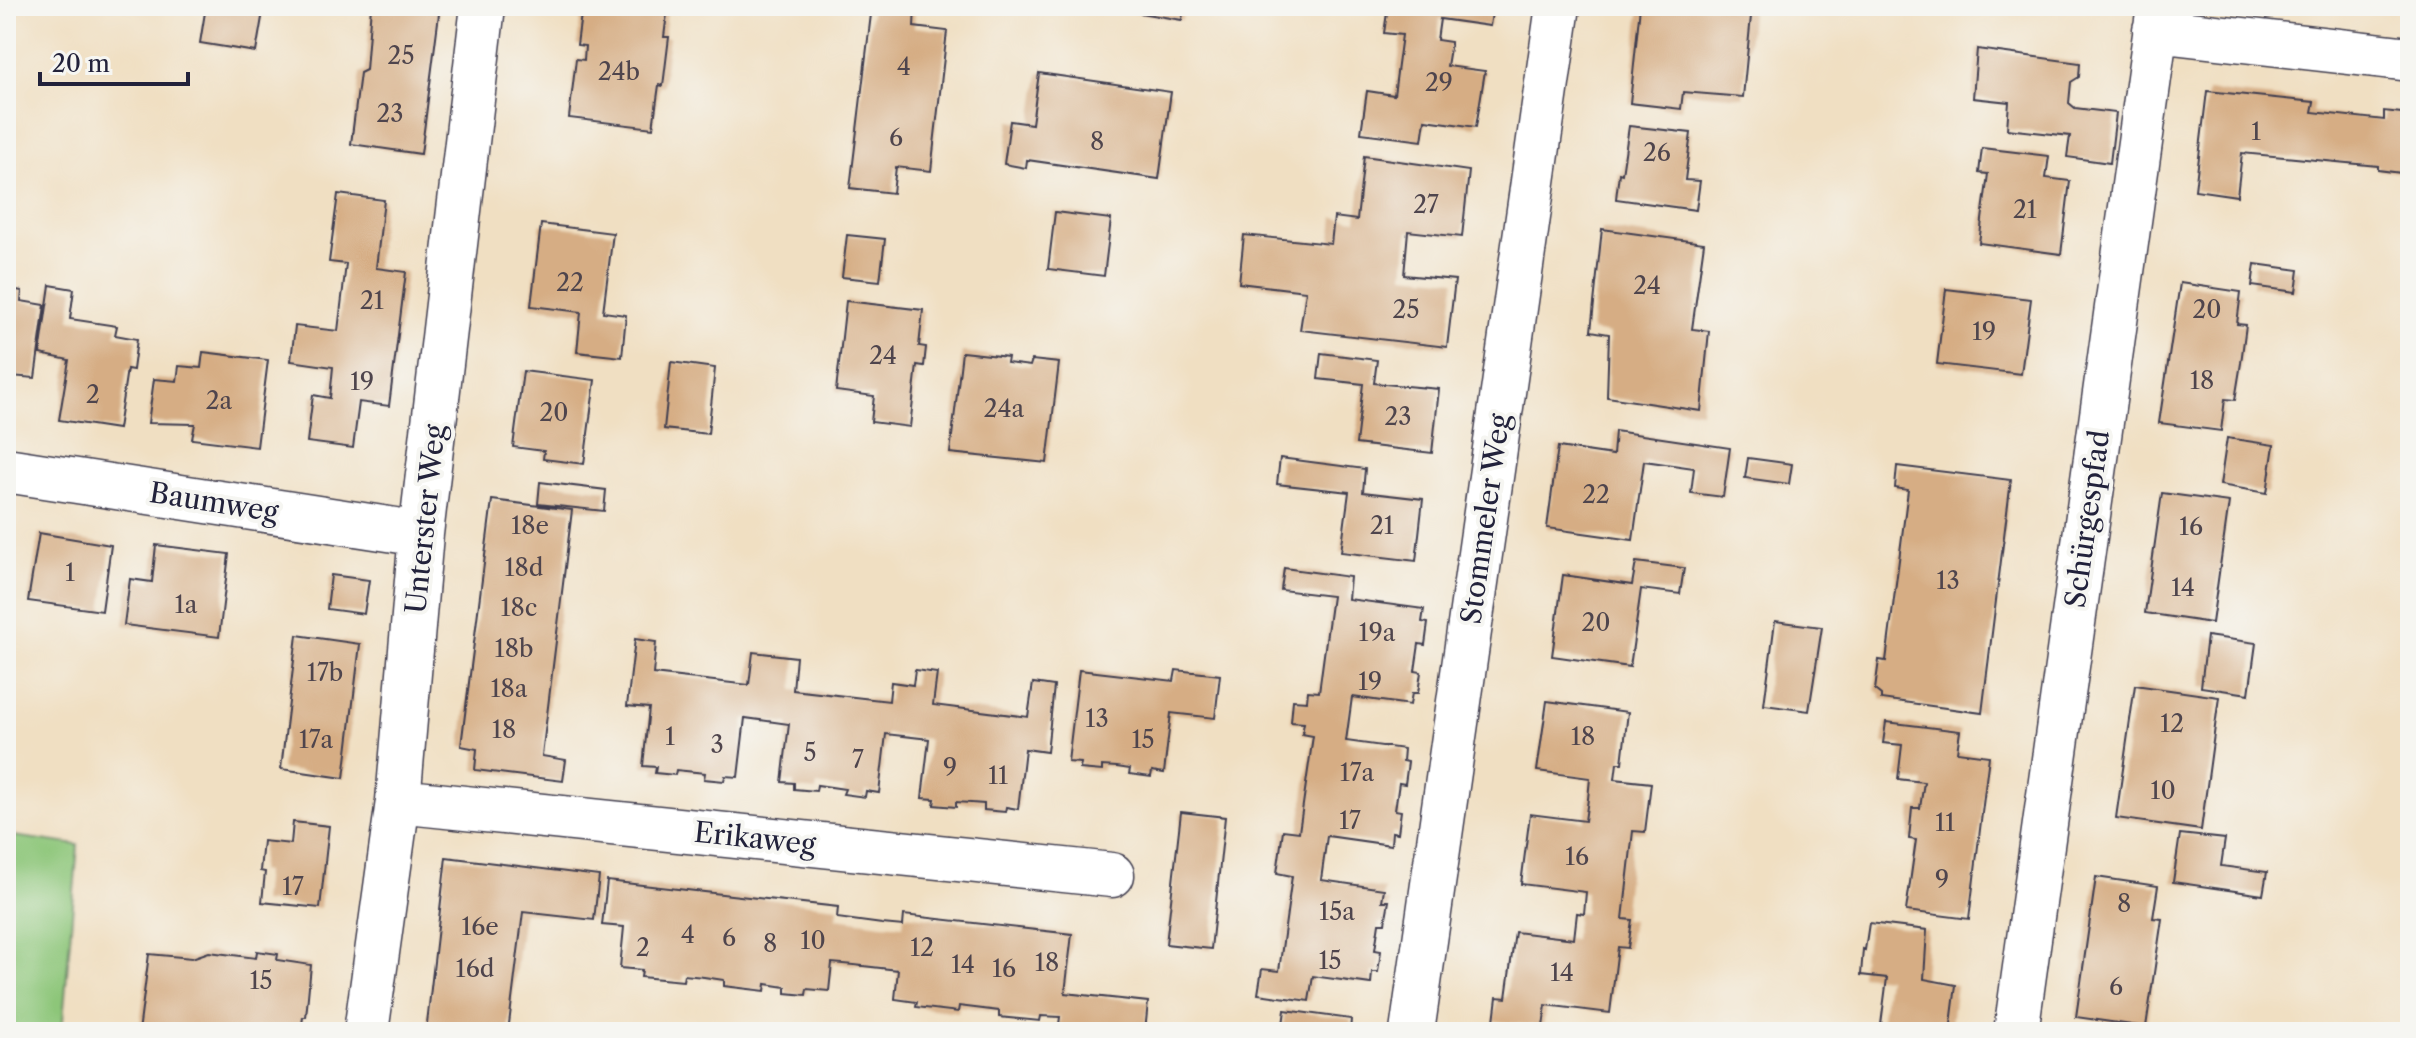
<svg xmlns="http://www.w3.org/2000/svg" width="2416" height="1038" viewBox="0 0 2416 1038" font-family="'Libre Caslon Text',serif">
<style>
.green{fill:#8dc679;stroke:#58745a;stroke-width:2}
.building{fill:#d6ad84}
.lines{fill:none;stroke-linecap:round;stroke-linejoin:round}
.minor-casing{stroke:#413e4f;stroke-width:47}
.minor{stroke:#fff;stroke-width:44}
.labels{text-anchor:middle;stroke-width:8;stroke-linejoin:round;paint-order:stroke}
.number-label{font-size:24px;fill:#4f454d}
.street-label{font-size:28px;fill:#22223b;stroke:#f6f6f2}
</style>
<rect width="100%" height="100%" fill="#f6f6f2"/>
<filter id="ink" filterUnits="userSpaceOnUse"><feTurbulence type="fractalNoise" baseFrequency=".0125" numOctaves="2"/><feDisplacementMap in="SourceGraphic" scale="16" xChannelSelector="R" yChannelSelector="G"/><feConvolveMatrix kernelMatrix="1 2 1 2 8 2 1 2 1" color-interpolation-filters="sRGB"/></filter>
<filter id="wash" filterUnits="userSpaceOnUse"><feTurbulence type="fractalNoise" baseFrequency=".006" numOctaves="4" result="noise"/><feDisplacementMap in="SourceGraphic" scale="32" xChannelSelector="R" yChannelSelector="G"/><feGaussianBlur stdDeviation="1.8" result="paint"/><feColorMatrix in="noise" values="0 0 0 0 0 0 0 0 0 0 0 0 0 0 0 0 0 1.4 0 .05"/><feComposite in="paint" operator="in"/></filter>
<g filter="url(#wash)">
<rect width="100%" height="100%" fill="#f0dfc2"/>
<path class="green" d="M6,835L78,845L62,1032H6Z"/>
<g id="blocks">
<path class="building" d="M206,6H264L256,52L200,43Z
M371,6H440L421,154L351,144L360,73L366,70Z
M582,6H668L664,37H669L663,86L659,85L653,128L569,118L576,59L584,60L585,46L577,45Z
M872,6H915L914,27L947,31L931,171L896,167L893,193L850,188Z
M1099,6H1184L1182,20Z
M1388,6H1493L1490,26L1440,19L1437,40L1451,42L1447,66L1485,71L1476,127L1425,120L1422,141L1361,133L1367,91L1394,95L1402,35L1384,33Z
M1640,6H1752L1743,97L1683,92L1681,109L1630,103Z
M1977,49L2080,63L2079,77L2071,82L2069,103L2075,108L2116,113L2110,163L2067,157L2070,136L2007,129L2009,102L1973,98Z
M1039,73L1171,92L1159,179L1027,160L1026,168L1004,164L1010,121L1032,124Z
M2207,91L2314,102L2312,112L2384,120V111L2410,114V174L2378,170V166L2242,153L2237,196L2195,190Z
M1629,126L1691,133L1685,180L1700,181L1696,210L1616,199L1619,173L1622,174Z
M1982,148L2049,156L2046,178L2070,181L2061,254L1979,243L1988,174L1979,173Z
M1364,156L1469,171L1462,237L1408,231L1404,275L1455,280L1447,347L1300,330L1306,291L1239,283L1244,235L1331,244L1334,217L1357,220Z
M338,194L384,200L376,268L406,272L389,406L359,402L353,448L307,442L313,395L330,398L333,367L291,361L295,326L338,331L346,264L329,262Z
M1055,212L1111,219L1104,276L1048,269Z
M541,224L613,233L603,312L626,315L622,357L577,352L581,312L531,306Z
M1602,229L1704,243L1692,329L1709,331L1701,411L1607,397L1609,334L1591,331Z
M847,235L885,239L880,281L842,277Z
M2255,264L2299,270L2296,292L2252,286Z
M2180,283L2241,292L2237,324L2246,325L2241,363L2235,400L2225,399L2221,431L2159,423Z
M50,285L74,289L70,319L117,326L115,335L137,339L133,370L127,369L118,429L59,420L69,360L40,354Z
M6,288L22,291L21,301L45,305L35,378L11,376L9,390L6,389Z
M1946,289L2031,299L2021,374L1937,364Z
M846,301L923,310L919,346L926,347L924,366L917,365L910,427L871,422L874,396L836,391Z
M203,352L268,360L257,447L192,439L195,424L148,423L154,379L177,381L179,366L201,368Z
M962,352L1008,357L1007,363L1030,366L1032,360L1059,363L1047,463L950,453Z
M1321,353L1377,360L1374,383L1439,389L1432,453L1356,444L1363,384L1318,379Z
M671,362L715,368L708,434L664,429Z
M523,371L595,380L584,464L543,459L544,451L513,447Z
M1615,431L1730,448L1723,497L1691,493L1694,468L1644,461L1633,540L1547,528L1558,447L1613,455Z
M2227,438L2274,445L2267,493L2220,485Z
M1280,458L1365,469L1363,492L1423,499L1416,561L1341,552L1349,492L1277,484Z
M1748,458L1792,464L1789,484L1745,478Z
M1897,466L2011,480L1982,713L1881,699V695L1875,690L1879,660L1886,661L1908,490L1895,488Z
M540,482L606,490L604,511L538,504Z
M2162,493L2229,502L2212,623L2145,613Z
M492,500L572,510L542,756L566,760L563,781L475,770L477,749L461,746Z
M39,533L111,545L102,611L28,601Z
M156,545L229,554L219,637L124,625L130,579L152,582Z
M1636,562L1684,568L1680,594L1641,589L1630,667L1552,656L1563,575L1632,585Z
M1284,568L1350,577L1348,599L1424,609L1422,622L1428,623L1425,645L1419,644L1415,671L1421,672L1418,693H1412L1410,705L1352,697L1346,741L1404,749L1403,761L1408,762L1405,784L1399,783L1395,810L1401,811L1398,833L1392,832L1391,845L1327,836L1321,880L1384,889L1382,901H1389L1385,923H1379L1375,950L1381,951L1378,972H1372L1371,984L1313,976L1309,1001L1258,994L1262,969L1279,971L1292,876L1277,873L1283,830L1299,832L1313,736L1302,734L1304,723L1291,722L1293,700L1307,701L1308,691L1319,692L1332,596L1281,590Z
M331,575L369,580L364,614L327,609Z
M1775,621L1822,627L1809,711L1764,705Z
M297,635L360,644L344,778L281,769Z
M2207,636L2256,643L2249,694L2201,687Z
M635,639L656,642L653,674L749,685L753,652L796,657L793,690L889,701L891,682L913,685L915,670L937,673L933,705L1028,717L1033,683L1054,686L1047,752L1025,749L1018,809L1006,807L1005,812L984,810V804L971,803L956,802V807L934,805L935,799L922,798L929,739L886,734L879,793L866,791L865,797L843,794L845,789L817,785L816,791L794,789V783L782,782L789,724L745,718L738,777L725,776L724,781L704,779L705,773L676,770L675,775L655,773L656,767L643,766L649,708L627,706Z
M1079,670L1174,681L1176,670L1220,675L1215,718L1171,713L1164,773L1152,771L1151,777L1129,774L1130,769L1117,767L1102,766V771L1080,769L1081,763L1068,762Z
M2135,685L2219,697L2201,830L2116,818Z
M1547,701L1628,712L1622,763H1617L1615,779L1651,783L1645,832L1633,831L1623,919L1632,920L1628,948L1618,947L1610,1013L1546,1005L1543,1027L1494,1021L1497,997L1506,998L1515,932L1574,939L1577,913L1584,914L1586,892L1521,884L1530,814L1585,821L1588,799L1590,778L1537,771Z
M1886,722L1960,731L1957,752L1989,756L1969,919L1906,911L1916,840L1909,839L1912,808H1920L1924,782L1898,779L1902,745L1883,743Z
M1181,812L1225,817L1211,949L1166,944Z
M293,822L329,826L320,908L262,902L265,872L260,871L263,841L291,844Z
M2180,834L2225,839L2221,866L2267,872L2263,895L2173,882Z
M446,857L599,876L594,920L523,912L508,1032H426Z
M2096,877L2158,886L2153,918L2162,919L2146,1027L2076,1017Z
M607,881L838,907L837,918L882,924L903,926L904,915L1072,934L1065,993L1148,1002L1145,1032H1058L1060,1017L1041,1016L1040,1021L999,1017V1011L959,1006L958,1012L916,1007L917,1002L895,999L898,970L854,965L832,963L829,991L807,989L806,995L786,993V987L766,984L765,991L724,986V980L704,977L684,975L683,981L641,977L642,970L620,968L624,927L602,925Z
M1869,923L1927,930L1924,979L1956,985L1950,1032H1880L1887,978L1861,975L1863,949L1865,950Z
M257,951L278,954L277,960L311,965L306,1017H303L301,1032H139L149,954L192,958L209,952L256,958Z
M1285,1010L1351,1019L1350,1032H1282Z"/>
</g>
</g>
<g filter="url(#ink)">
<use href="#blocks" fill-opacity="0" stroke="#413e4f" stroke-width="2"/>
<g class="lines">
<g class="minor-casing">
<path id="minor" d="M2155,30L2410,59
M6,470L421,534
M398,801L1112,875
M366,1032L398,801L421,534L483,6
M1412,1032L1558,6
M2016,1032L2159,6"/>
</g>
<use href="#minor" class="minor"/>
</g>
</g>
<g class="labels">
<g class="number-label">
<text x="401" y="64">25</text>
<text x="904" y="75">4</text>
<text x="619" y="80">24b</text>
<text x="1439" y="91">29</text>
<text x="390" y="122">23</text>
<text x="2256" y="140">1</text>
<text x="896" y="146">6</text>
<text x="1097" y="150">8</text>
<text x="1657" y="161">26</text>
<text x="1426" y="213">27</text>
<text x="2025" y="218">21</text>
<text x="570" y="291">22</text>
<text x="1647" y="294">24</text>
<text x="372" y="309">21</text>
<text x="1406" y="318">25</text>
<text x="2207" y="318">20</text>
<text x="1984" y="340">19</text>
<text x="883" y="364">24</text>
<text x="2202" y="389">18</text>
<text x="362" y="390">19</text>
<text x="93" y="403">2</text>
<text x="219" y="409">2a</text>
<text x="1004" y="417">24a</text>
<text x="554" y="421">20</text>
<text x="1398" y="425">23</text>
<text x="1596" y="503">22</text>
<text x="530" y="534">18e</text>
<text x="1382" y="534">21</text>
<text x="2191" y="535">16</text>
<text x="524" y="576">18d</text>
<text x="70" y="581">1</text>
<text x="1948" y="589">13</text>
<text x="2183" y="596">14</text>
<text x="186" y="613">1a</text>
<text x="519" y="616">18c</text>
<text x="1596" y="631">20</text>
<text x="1377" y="641">19a</text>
<text x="514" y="657">18b</text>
<text x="325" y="681">17b</text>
<text x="1370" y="690">19</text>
<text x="509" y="697">18a</text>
<text x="1097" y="727">13</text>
<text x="2172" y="732">12</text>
<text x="504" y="738">18</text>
<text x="670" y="745">1</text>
<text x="1583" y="745">18</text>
<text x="316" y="748">17a</text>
<text x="1143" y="748">15</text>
<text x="717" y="753">3</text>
<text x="810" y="761">5</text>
<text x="858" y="768">7</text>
<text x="950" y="776">9</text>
<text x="1357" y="781">17a</text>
<text x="998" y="784">11</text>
<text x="2163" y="799">10</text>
<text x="1350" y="829">17</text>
<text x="1945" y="831">11</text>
<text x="1577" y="865">16</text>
<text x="1942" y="888">9</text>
<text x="293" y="895">17</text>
<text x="2124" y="912">8</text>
<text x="1337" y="920">15a</text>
<text x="480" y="935">16e</text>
<text x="688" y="943">4</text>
<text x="729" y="946">6</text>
<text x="813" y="949">10</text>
<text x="770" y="952">8</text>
<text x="643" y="956">2</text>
<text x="922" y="956">12</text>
<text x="1330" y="969">15</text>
<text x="1047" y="971">18</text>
<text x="963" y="973">14</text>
<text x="475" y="977">16d</text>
<text x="1004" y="977">16</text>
<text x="1562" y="981">14</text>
<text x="261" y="989">15</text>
<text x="2116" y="995">6</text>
</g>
<g class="street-label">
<text transform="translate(214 502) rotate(9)" y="10">Baumweg</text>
<text transform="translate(425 519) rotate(-84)" y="10">Unterster Weg</text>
<text transform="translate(1485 519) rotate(-82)" y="10">Stommeler Weg</text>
<text transform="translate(2087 519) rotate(-82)" y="10">Schürgespfad</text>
<text transform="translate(755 838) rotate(6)" y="10">Erikaweg</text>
</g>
</g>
<rect width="2416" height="1038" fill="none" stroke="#f6f6f2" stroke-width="32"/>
<path d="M40 72v12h148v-12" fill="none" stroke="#22223b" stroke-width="4"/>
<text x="52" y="72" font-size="24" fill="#22223b" stroke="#f6f6f2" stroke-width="6" paint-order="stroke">20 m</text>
</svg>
